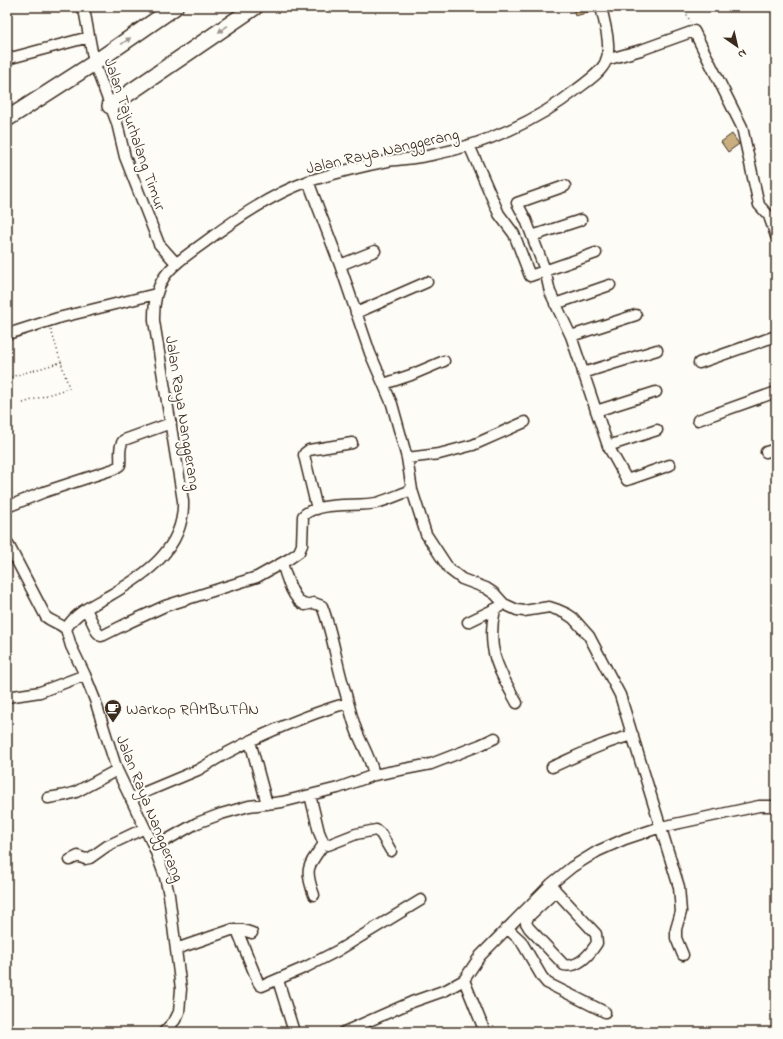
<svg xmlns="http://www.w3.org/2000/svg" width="783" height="1039" viewBox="0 0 783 1039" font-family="'Indie Flower',sans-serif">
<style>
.building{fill:#c9af7f;stroke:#3b2a1e}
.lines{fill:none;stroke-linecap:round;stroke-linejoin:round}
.minor-casing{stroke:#3b2a1e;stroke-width:13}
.highway-casing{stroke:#3b2a1e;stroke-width:18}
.path{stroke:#3b2a1e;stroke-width:1.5;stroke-dasharray:1 3;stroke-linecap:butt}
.minor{stroke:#fdfcf7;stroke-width:10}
.highway{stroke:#fdfcf7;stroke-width:15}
.oneway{fill:#9c938a}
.labels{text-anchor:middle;stroke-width:4;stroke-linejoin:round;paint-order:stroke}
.street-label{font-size:16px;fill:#3b2a1e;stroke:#fdfcf7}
.poi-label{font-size:16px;fill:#3b2a1e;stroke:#fdfcf7;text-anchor:start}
</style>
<rect width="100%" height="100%" fill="#fdfcf7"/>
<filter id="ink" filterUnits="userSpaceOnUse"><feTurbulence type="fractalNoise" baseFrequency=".025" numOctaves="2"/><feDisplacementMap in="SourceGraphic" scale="8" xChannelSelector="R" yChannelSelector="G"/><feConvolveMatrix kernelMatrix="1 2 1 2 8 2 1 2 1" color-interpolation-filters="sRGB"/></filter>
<g filter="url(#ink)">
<path class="building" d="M573,7H588L590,12L575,16Z
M732,134L739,144L728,152L721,142Z"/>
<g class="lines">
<g class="minor-casing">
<path id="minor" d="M82,7L85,14L94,63L117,123L125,157L159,244L176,263
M7,59L89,37
M606,60L641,50L694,31L742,127L759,205L769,216L776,236
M469,145L499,214L514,234L530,276L596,253
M308,181L340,265L370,353L392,404L407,458L412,490L426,534L449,569L462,579L486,588L495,594L504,604L517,610L524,611L549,607L558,610L567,614L573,618L589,636L620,695L679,887L681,912L676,929V938L683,955
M565,186L517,203L526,220L545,270L550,292L571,336L608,446L627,480L670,465
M532,236L581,220
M340,265L375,251
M555,304L610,285
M356,313L427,282
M11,333L58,318L156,294
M571,336L636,315
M699,363L776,336
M583,373L657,350
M384,384L411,375L444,361
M596,411L656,392
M698,420L776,392
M608,446L657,430
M766,452L776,449
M407,458L439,454L473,445L525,422
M7,507L44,492L114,469L120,465C121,456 118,446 124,440L171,423
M317,509L304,455L305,453L309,450L352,443
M7,542L46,617C52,622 59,623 66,629
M282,563C286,575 292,600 305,605L314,603L322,606C333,634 336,663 345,691C349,705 352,719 357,732C363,747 371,759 374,775
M86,609L97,632L101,636L104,635L130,622L165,606L257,577L289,559L299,552L302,545L303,516C316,501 358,507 376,503C388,500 400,494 412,490
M495,609C486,650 498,669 517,703
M468,622L499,607
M7,697L40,692L85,675
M552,767C579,755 605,742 633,735
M310,795L319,832L324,844L328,845L356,834L376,830L381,834L391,851
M48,798L66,795L76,792L117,770
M131,798L198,770L225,754L250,741
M267,804L250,741C282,726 314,712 348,703
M154,847L197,823L221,814L249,806L282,802L338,788L374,775L431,764L480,745L495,738
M70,860L78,856L85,859L90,858L107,846L145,828
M551,884L556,891L596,934L597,943C590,954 578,968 564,965L529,928L526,923L528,917L556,891
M314,895C304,868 308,866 324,844
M507,928L521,941L542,977L547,983L605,1012
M237,930L258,982L260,985L262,986L306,967L337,951L421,900
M176,949L231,930H243L252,933
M278,980L294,1032
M464,980L485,1032
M164,1032L175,1020L179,1012L181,989L169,895L165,877L154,847L117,770L95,700L85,675L71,646L66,629C74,614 92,605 107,597C144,576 185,549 183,501L154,321C153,276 171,267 205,242C234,220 274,193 309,181C335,173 362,166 388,161C404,159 421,158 436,154C485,144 537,121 576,90C586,82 601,73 606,61C612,47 604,21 601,7
M344,1032L412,1002L446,990L464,980L480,956L551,884L572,867L598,851L625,839L661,827L759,806H776"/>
</g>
<g class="highway-casing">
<path id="highway" d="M110,106L255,7
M7,119L94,63L175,7"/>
</g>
<path class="path" d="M684,7L690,22
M7,378L62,362
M23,403L69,388L51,330"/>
<use href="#minor" class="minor"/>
<use href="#highway" class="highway"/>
</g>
<defs><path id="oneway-solid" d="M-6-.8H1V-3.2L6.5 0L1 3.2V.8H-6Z"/></defs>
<g class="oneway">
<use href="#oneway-solid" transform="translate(223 29) rotate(146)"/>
<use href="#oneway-solid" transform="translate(126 41) rotate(-35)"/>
</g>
</g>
<defs>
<g id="cafe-pin" transform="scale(0.9)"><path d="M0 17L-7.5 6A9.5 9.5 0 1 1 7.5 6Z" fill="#3b2a1e" stroke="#fdfcf7"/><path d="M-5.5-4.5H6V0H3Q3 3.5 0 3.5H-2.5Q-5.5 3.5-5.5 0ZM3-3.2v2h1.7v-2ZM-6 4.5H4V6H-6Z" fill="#fff"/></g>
</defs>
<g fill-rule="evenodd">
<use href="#cafe-pin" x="113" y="708"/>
</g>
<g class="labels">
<g class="street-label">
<text transform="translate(136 134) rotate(71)" y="6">Jalan Tajurhalang Timur</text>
<text transform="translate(382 150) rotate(-13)" y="6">Jalan Raya Nanggerang</text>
<text transform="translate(184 413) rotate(81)" y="6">Jalan Raya Nanggerang</text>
<text transform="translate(151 808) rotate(68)" y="6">Jalan Raya Nanggerang</text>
</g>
<g class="poi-label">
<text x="126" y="714">Warkop RAMBUTAN</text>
</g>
</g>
<rect width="783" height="1039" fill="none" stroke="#fdfcf7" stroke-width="24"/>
<rect x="12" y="12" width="759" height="1015" fill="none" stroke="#3b2a1e" stroke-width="1.5" filter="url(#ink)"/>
<g transform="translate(737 46) rotate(146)" stroke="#fdfcf7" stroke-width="3" paint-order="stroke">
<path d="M0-3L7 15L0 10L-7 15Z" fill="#3b2a1e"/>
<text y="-6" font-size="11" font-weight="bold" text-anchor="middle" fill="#3b2a1e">N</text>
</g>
</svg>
